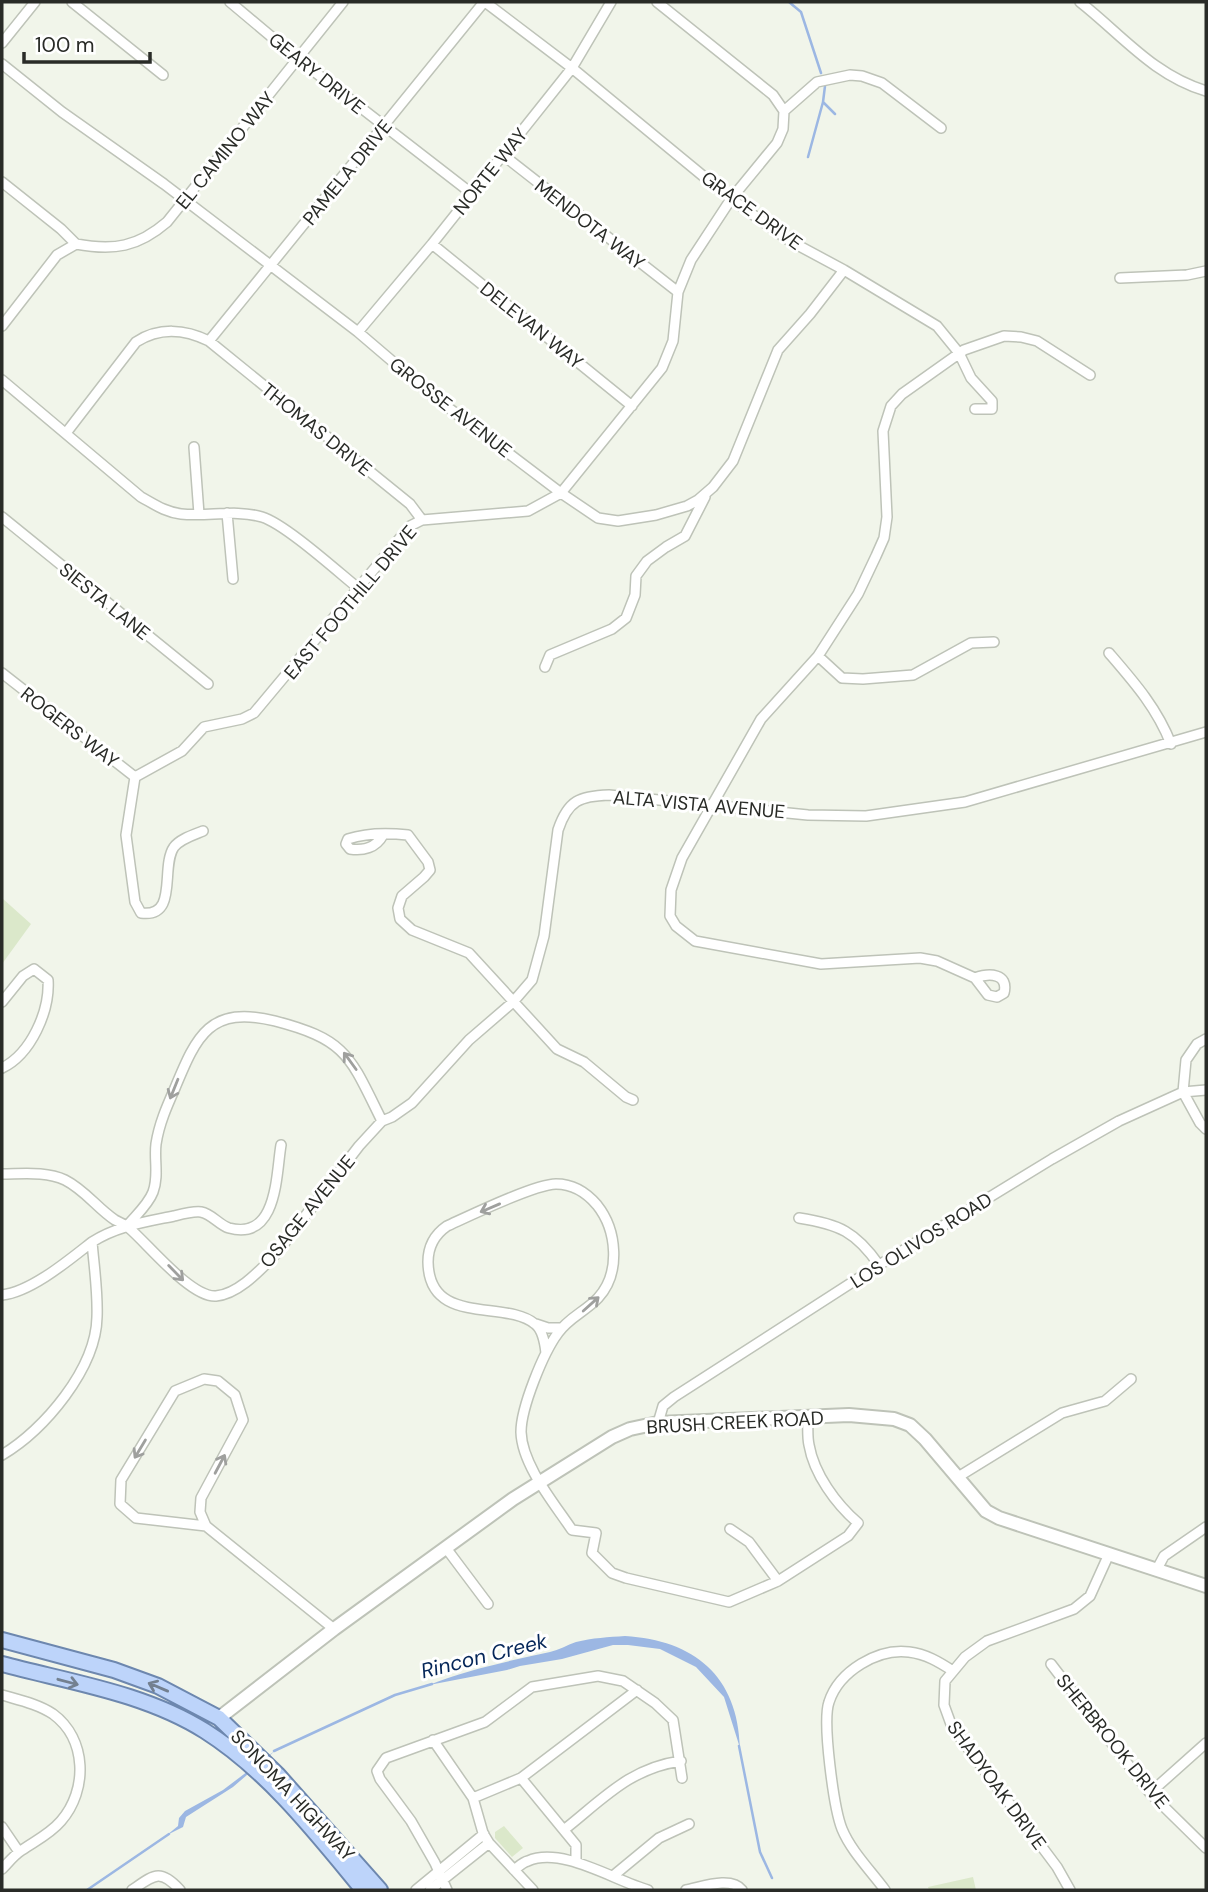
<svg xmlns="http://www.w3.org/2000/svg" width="1208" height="1892" viewBox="0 0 1208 1892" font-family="'DM Sans',sans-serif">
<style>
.green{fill:#dbe8ca}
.water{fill:#9cb7e3}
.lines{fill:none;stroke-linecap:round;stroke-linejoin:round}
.stream{stroke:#9cb7e3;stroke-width:2.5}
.street-casing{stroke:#bec3b8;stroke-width:12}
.secondary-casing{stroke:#bec3b8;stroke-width:16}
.primary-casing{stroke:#6d87ae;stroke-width:18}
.street{stroke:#fff;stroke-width:9}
.secondary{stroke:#fff;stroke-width:12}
.primary{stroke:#bdd4fa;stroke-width:14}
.oneway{stroke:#9fa09e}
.oneway2{stroke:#738090}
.labels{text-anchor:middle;stroke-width:6;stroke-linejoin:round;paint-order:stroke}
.street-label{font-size:19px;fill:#292b27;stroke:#fff}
.water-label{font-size:21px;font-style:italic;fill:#052659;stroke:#fff}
</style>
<rect width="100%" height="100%" fill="#f1f5ea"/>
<path class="green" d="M2,898L31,924L2,964Z
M504,1826L523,1848L512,1857L495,1838V1832Z
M973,1877L976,1890H929L928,1887Z"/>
<path class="water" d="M625,1636C694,1640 738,1676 740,1748L724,1697L696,1667L660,1649L628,1645H613L562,1659L520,1666L507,1670L429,1685C468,1669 510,1661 550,1652C559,1650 567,1645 576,1642C592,1638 609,1637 625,1636Z
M276,1750L233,1787L186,1817L183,1827L167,1835L178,1826L179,1818L185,1811L223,1790Z"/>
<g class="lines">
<path class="stream" d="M789,2L801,12L821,73
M825,86L823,102L835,114
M808,157L823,102
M739,1746L760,1852L772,1878
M274,1751L395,1695L432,1684
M87,1890L169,1834"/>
<g class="street-casing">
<path id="street" d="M72,2L163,75
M230,2L298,59L471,193
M485,2L572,68L731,199L790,241L844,270L937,326L959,353L971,378L992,401V409H975
M1080,2C1122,35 1153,75 1206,91
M2,43L35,2
M2,64L62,112L164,184L358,332L433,396L561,493L598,518L618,521L656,515L687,506L698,500L713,487L733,461L778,350L810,314L844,270
M784,111L817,82L850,75L862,76L882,83L941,128
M503,155L678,292
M2,182L61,229L76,244
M76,244C114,251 138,247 167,222L343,2
M432,244L632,406
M1120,278L1187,275L1206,271
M2,326L57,255L76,244
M358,332L432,244L572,68L611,2
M209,341L484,2
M2,380L141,497C154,504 165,512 181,514C208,517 235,509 262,517C285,524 337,571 358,588
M66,433L136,342C159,327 185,329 209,341L410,504L422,520
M194,447L199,514
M227,513L233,579
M2,517L208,684
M1109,653C1134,682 1157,708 1171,744
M818,656L842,678L863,679L913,675L971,643L994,642
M545,667L550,655L612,629L626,618L635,595L636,576L647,561L666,547L685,536L705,497
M2,673L135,777
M135,777L182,751L204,727L242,719L254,713L410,526L422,520L528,511L561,493L662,368L673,341L678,292L691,260L731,199L777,143L783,129L784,111L773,95L657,2
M135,777L126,835L135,902L141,913C179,918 160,867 174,847C180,839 193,835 203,831
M383,835C376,848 363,851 350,849L346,844L348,839C366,833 390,833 408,835L428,862L430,870L424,877L402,896L398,908L400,919L412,930L469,953L557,1049L584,1062L626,1097L633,1100
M975,978L988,995L997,997L1004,993C1009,973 989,973 975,978L937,961L920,958L821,964L695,941L676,926L670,916L671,890L682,858L761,719L818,656L858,594L876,556L884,538L887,517L883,431L891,406L902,394L964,350L1004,336L1021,337L1037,341L1090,375
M2,1002L23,976L34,969L48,980C50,1011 31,1054 2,1068
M1206,1039L1197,1044L1186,1060L1183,1092L1200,1123L1206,1129
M2,1174C22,1174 46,1171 65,1180C85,1190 97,1208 115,1220C120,1223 125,1224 129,1228C148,1244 191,1298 216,1296C239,1294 261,1269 276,1254L359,1146L382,1121L392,1117L412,1103L469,1040L513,1002L532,980L544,936L558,830C568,800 580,796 609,795L808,815L866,816L965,802L1206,732
M799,1218C839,1224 856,1232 879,1265
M127,1226C136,1215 148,1205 153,1192C159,1176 154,1160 156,1144C159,1124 167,1106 175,1088C197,1035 210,1005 275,1021C348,1040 350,1057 382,1121
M2,1295C31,1292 69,1260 92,1242
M536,1324L548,1328H562
M546,1353C545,1344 543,1330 535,1324C505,1299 429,1327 428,1262C428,1247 434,1235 447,1226C469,1216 535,1184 556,1184C572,1184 586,1192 597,1205C617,1230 621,1273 598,1298C586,1311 568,1318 558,1333C543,1353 521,1408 521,1432C522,1465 554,1503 572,1530L596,1533L592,1553L612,1573L626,1578L729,1602L778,1581L848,1536L858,1523C836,1504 814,1474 809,1445C807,1436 808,1426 808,1417
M658,1423L663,1406L674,1397L879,1265L1052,1159L1119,1121L1183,1092L1206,1090
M2,1455C44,1430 96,1369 97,1317C98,1292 94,1266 92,1242C117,1226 145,1222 174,1216C182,1214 193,1211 201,1212C212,1214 219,1225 229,1228C278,1241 276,1174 281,1145
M958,1477L1062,1413L1105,1401L1131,1379
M206,1526L136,1518L120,1504L121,1480L175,1391L204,1379L218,1381L235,1395L243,1420L201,1498L200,1512L206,1526L334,1629
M730,1529L749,1542L778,1581
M446,1548L488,1604
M1157,1569L1164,1556L1206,1527
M1051,1664L1150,1793L1206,1848
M2,1695C19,1700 38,1704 53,1714C87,1739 88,1790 61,1821C50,1834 35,1841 22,1850C14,1855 8,1863 2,1869
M433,1740L473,1798L483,1833L489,1843L533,1890
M521,1778L576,1845V1862
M1150,1793L1206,1743
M473,1798L521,1778L637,1690
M2,1827L19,1852
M565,1829C603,1799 630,1768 681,1761
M514,1870C518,1867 523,1862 528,1861C562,1846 615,1881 648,1890
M613,1876L659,1838L689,1824
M132,1890C154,1875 160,1868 180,1890
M416,1890L484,1834
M430,1890L489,1843
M447,1890L435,1863L411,1821L380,1779L377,1771L386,1758L485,1722L532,1687L598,1676L623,1681L655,1703L673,1720L682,1778
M686,1890C702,1887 731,1876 742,1890
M885,1890C871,1871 851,1851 842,1829C834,1809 822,1722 829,1702C839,1671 878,1648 909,1652C926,1654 939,1662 953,1671
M1070,1890L1057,1867L952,1727L944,1705L945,1681L965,1657L987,1641L1074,1609L1090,1596L1109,1554"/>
</g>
<g class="secondary-casing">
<path id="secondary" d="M219,1718L334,1629L513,1499L612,1437L630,1429L658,1423L849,1415L894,1419L910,1425L925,1439L986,1511L999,1518L1206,1586"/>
</g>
<g class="primary-casing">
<path id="primary" d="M2,1640L114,1670L158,1686L219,1718L278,1775L380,1890
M2,1664C69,1682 145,1693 205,1731C268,1771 316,1833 363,1890"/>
</g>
<use href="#street" class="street"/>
<use href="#secondary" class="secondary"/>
<use href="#primary" class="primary"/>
</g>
<defs><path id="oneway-shaft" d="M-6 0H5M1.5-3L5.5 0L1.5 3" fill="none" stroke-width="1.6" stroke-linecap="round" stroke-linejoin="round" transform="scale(1.75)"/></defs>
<g class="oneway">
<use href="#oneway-shaft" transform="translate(350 1061) rotate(-126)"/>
<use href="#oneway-shaft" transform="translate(174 1089) rotate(112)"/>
<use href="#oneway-shaft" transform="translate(490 1208) rotate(157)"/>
<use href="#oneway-shaft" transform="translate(176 1273) rotate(46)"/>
<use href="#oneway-shaft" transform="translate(591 1304) rotate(-42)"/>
<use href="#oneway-shaft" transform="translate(140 1449) rotate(121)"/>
<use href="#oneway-shaft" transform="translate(220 1464) rotate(-62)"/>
</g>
<g class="oneway2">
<use href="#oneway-shaft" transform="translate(68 1682) rotate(15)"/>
<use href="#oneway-shaft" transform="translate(158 1687) rotate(-157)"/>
</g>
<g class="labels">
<g class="street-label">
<text transform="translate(317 73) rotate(39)" y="7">GEARY DRIVE</text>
<text transform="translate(225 150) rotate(-51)" y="7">EL CAMINO WAY</text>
<text transform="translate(490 171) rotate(-51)" y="7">NORTE WAY</text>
<text transform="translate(347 172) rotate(-51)" y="7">PAMELA DRIVE</text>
<text transform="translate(752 210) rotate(36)" y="7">GRACE DRIVE</text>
<text transform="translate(590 224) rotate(38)" y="7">MENDOTA WAY</text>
<text transform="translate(532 325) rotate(39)" y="7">DELEVAN WAY</text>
<text transform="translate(451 407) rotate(38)" y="7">GROSSE AVENUE</text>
<text transform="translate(317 429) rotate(39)" y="7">THOMAS DRIVE</text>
<text transform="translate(105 601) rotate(39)" y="7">SIESTA LANE</text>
<text transform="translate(350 602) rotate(-50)" y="7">EAST FOOTHILL DRIVE</text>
<text transform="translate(70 727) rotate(38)" y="7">ROGERS WAY</text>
<text transform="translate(699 804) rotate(5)" y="7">ALTA VISTA AVENUE</text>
<text transform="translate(307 1211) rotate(-51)" y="7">OSAGE AVENUE</text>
<text transform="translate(921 1240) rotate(-32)" y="7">LOS OLIVOS ROAD</text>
<text transform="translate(735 1422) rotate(-3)" y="7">BRUSH CREEK ROAD</text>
<text transform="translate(1113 1741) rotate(51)" y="7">SHERBROOK DRIVE</text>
<text transform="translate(997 1785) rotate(54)" y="7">SHADYOAK DRIVE</text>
<text transform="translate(293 1795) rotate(47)" y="7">SONOMA HIGHWAY</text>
</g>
<g class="water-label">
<text transform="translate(484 1656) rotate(-14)" y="7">Rincon Creek</text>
</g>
</g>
<rect width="1208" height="1892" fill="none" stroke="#292b27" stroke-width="7"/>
<path d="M24 52v10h126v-10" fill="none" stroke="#292b27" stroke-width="3.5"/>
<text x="35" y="52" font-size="21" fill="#292b27" stroke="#ffffff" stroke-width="5" paint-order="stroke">100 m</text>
</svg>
